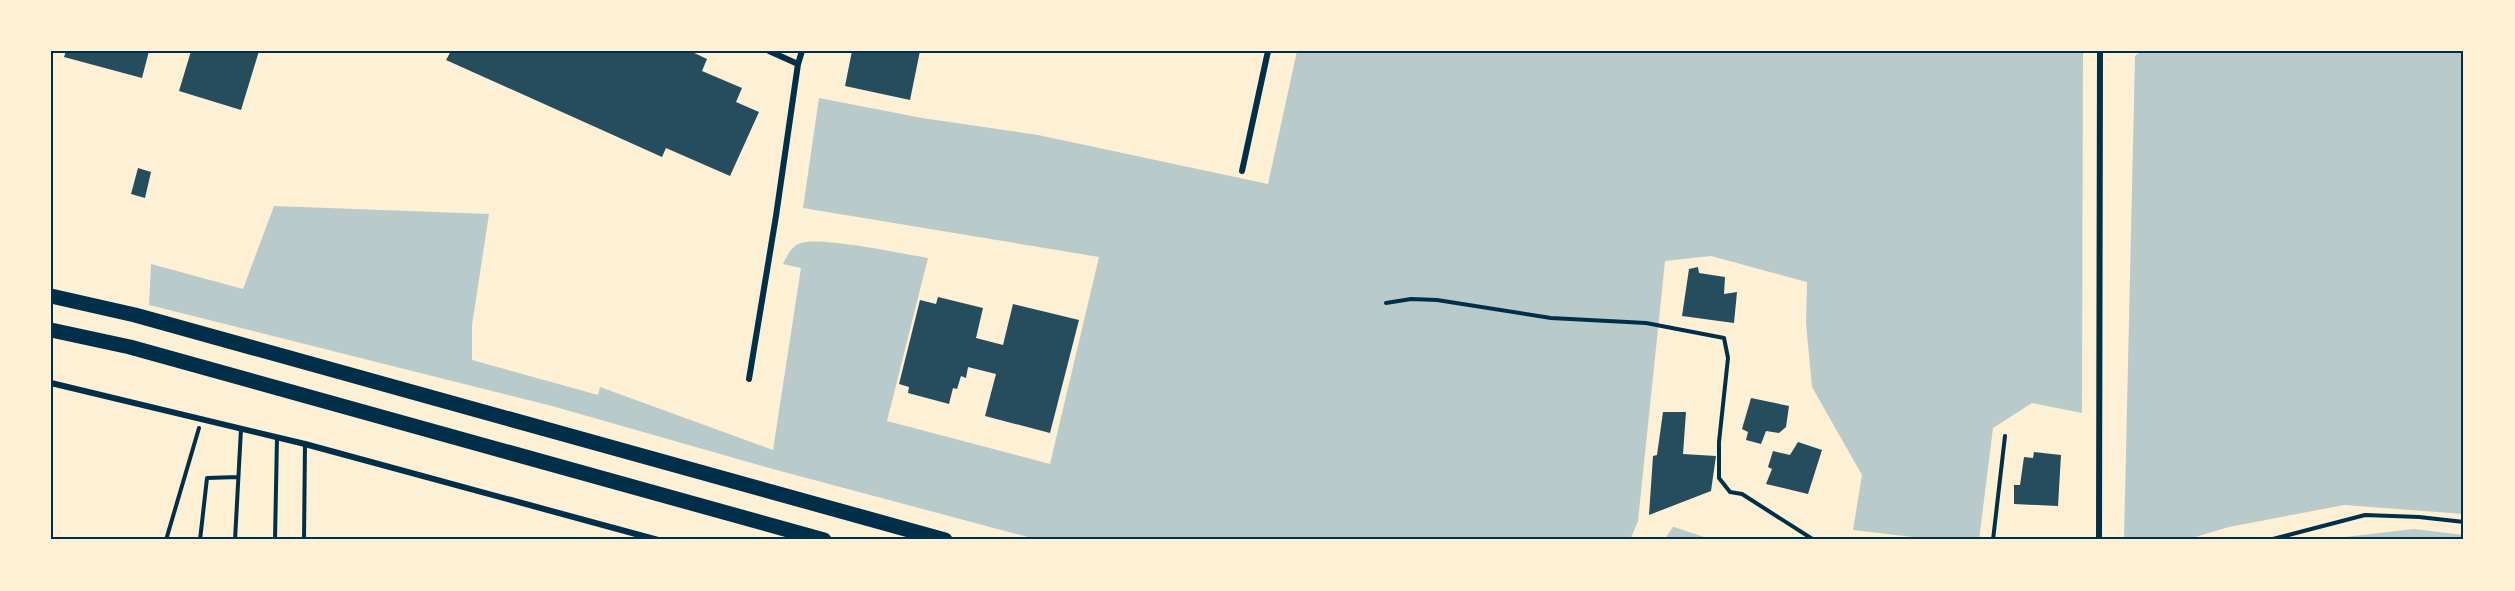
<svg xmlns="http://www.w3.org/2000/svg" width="2515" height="591" viewBox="0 0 2515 591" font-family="'Fira Sans',sans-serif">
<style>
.green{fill:#b9caca}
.building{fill:#264d5e}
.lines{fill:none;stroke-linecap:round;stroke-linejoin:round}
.path{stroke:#003049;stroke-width:4}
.service{stroke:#003049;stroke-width:4}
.minor{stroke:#003049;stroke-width:6}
.motorway{stroke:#003049;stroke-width:15}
.neatline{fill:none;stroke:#003049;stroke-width:2}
</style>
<rect width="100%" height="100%" fill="#fdf0d5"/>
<path class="green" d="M1297,51H2083L2082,413L2032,403L1993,428L1979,540H1938L1853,530L1862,475L1812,387L1806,323L1807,282L1711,256L1665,261L1638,521L1630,540H1039L769,468L552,406L149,305L151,264L243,289L274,206L489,214L472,325V360L598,395L600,387L773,450L801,268L783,264C787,256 791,246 801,243C820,236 904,254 928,258L887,421L1050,464L1099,257L803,208L819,98L922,118L1038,135L1268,184Z
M2142,51H2464V514L2344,505L2229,527L2185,540H2124L2135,56Z
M1673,527H1674L1713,540H1664Z
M2414,529L2464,535V540H2319Z"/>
<path class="building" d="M66,51H149L142,78L64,57Z
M191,51H259L241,110L179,91Z
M451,51H690L707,59L702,71L742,88L736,102L759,112L730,176L666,148L662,157L446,60Z
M852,51H920L910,100L845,86Z
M138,168L151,172L145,198L131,194Z
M1698,267L1699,273L1725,277L1724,294L1737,292L1734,323L1682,316L1689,269Z
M938,297L983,308L976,338L1003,345L1013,304L1079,320L1050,433L985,416L996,374L968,367L966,378L961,376L957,389L953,388L949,404L908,393L909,387L899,384L920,300L936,304Z
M1751,398L1789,406L1786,427L1779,433L1766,431L1761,444L1746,440L1748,432L1742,429Z
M1663,412H1686L1683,454L1716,456L1711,491L1649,515L1653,456L1657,455Z
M1798,442L1822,450L1808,494L1766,484L1772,469L1768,467L1773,451L1790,455Z
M2034,452L2061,455L2058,506L2014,504V485H2020L2024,457L2033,458Z"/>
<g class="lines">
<path class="path" d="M166,540L199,428"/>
<path class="service" d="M1386,303L1411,299L1437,300L1551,318L1646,323L1724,338L1728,358L1719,442V478L1730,492L1742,494L1814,540
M200,540L207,478L238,477
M235,540L241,429
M275,540L277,437
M304,540L305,444
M1993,540L2005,436
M2269,540L2365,515L2419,517L2464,522"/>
<path class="minor" d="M769,51L798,64
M1242,171L1268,51
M749,379L776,216L798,64L802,51
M51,383L305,444L658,540
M2099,540L2100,51"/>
<path class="motorway" d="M51,296L135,315L945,540
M51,330L130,347L824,540"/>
</g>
<rect width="2515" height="591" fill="none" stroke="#fdf0d5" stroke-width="105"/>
<rect x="52" y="52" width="2410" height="486" class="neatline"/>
</svg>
